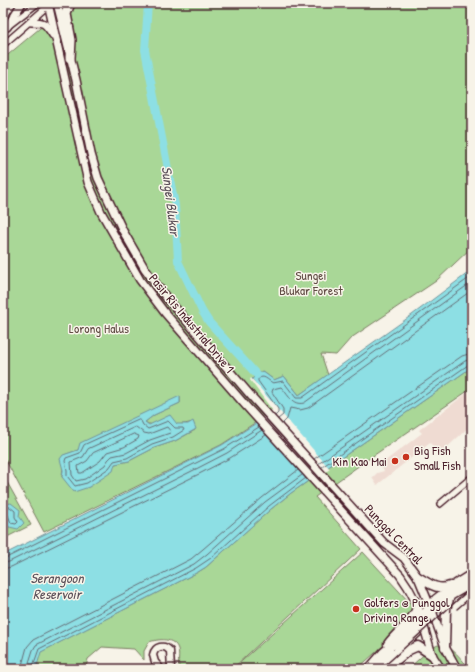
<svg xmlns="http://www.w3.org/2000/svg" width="475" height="672" viewBox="0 0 475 672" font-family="'Patrick Hand',sans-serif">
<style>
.built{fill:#efdbd2}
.green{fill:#a9d797;stroke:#7a7b61;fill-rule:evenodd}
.water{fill:#8ddfe4;stroke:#72929a}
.pier{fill:#f7f3e8}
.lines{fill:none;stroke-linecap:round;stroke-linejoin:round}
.shore{stroke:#656c75;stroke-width:1}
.river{stroke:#8ddfe4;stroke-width:8}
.minor-casing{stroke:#4a1f2b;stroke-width:8}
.tertiary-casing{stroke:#4a1f2b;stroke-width:9}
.secondary-casing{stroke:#4a1f2b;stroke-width:10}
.primary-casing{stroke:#4a1f2b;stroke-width:11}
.motorway-casing{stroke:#4a1f2b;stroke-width:12}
.minor{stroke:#f7f3e8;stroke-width:5}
.tertiary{stroke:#f7f3e8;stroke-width:6}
.secondary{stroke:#f7f3e8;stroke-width:7}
.primary{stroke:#f7f3e8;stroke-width:8}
.motorway{stroke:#f7f3e8;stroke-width:9}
.rail{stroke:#4a1f2b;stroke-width:1.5}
.poi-dot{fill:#c8321e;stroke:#f7f3e8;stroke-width:1.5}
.labels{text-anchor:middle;stroke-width:3;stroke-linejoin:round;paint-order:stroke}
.park-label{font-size:13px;fill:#624d46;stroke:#f7f3e8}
.street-label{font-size:13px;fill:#4a1f2b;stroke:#f7f3e8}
.poi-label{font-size:13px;fill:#4a1f2b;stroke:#f7f3e8;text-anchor:start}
.water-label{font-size:14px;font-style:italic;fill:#5b4f59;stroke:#f7f3e8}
</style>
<rect width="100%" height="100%" fill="#f7f3e8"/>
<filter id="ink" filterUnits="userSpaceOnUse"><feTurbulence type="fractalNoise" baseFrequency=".025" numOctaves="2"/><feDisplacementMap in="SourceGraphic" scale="8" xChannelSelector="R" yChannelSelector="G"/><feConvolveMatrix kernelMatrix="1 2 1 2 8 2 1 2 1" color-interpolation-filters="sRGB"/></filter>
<g filter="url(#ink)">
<path class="built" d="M472,389V428L470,426L440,454L430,443L377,485L372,478L377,473L384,471L380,465L422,433L419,430Z"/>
<path class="green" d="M70,3H472V247L436,281L351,338L336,355L321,354L328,375L299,395L284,376L274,380L262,371L252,379L273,411L221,445L44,532L3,455V59ZM180,397V403L154,415L145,422C152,428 184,425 193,422L195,430L175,441L154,448L129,461L115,464L89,487L62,477L64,455L78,450Z
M472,367V388L367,460L315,497L361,549L232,669H180C177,662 180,656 178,649C174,637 158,639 149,642L144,651V660L134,649L102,647L88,659L86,667L89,669H7L198,572L206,567L271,509L291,493Z
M3,475L31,525L3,539Z
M363,552L410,603L413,614L410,622L357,669H233Z
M438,645C455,646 459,659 471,669H408L430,649Z"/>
<path class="water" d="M472,270V367L291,493L271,509L206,567L198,572L41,652L36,669H3V555L222,445L275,411L252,379L262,371L274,380L284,376L299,395L412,315Z
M180,396V403L154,415L145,422L149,425L170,415L177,424H188L193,421L196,429L175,441L154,448L129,461L115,464L113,471L89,487L74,492L62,477L63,470L60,459L63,455L78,450L80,443Z
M11,503L20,510L19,516L24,523L18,529L5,526L3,527V524L7,522L4,516H3V507L5,504Z"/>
<path class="pier" d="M251,378L330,469L312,481L257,421L272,410L250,380Z"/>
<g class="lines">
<path class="shore" d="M275,416L278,413V409L258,381V379C264,374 267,380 273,383L283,381L296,398H302L472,276
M278,419L283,415V409L272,392L273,389L281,387C288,394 292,406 304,403L472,282
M139,420L141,421L143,425L148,429L168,421L175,428H183L184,430L173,437L152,444L127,458L114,461L109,468L87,483L75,486L67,476V470L65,461L66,458L80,453L84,445Z
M282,424L287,419L290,408L300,410L308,408L472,290
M136,427L144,433L149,434L167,427L171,432L170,433L150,440L126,453L112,456L108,460L105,465L85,479L76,481L72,475L71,462L83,457L88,449Z
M134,434L139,436L138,439L124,447L107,452L100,461L82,473H79L78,466L87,461L93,453Z
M314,459L462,356L472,353
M318,464L465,361L472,359
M322,467L468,365L472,364
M10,507L15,511V517L18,522L16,524L11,523L8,515L4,512L5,509Z
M3,558H6L224,449L259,427
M3,563L9,562L198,468L227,453L262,430
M3,569L11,567L201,473L230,458L266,435
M21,669L27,647L33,640L191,559L203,549L262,498L298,470
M27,669L33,650L36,645L194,564L207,554L265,502L302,475
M32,669L39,649L196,568L211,558L269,506L306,478"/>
<path class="river" d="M148,3L145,50L175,205L178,261L202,311L209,322L257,375"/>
<g class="minor-casing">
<path id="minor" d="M3,30L38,3
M3,45L50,4
M440,504L472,477"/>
</g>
<g class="tertiary-casing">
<path id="tertiary" d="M161,669L155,662L153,655C155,646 164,644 170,651L171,669"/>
</g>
<g class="secondary-casing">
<path id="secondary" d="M48,3L88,182L101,212L140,280L165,313L246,406L400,575L408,587L418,606L432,655L441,669
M57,3L76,80L91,154L98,178L123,231L145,269L165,296L252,397L384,543L404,558L418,577L432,611L445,647L457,669
M31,22C45,22 45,23 53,35
M7,27L22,3"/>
</g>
<g class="primary-casing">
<path id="primary" d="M418,577C429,583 437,591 450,586
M388,644C399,629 411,625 418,606
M445,647L446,609L450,596
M393,663L409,650L418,646L432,655
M369,669L384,652L415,626L436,599L453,586L472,574
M376,669L393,654
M388,669L398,650L417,633L432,611L450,596L472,583"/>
</g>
<g class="motorway-casing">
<path id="motorway" d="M70,3L66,14L71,40L70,58"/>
</g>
<use href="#minor" class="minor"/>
<use href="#tertiary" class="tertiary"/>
<use href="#secondary" class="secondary"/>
<use href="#primary" class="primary"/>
<use href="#motorway" class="motorway"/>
<path class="rail" d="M457,609L472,596
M381,669L472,587"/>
</g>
</g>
<g class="poi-dot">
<circle cx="406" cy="457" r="4"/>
<circle cx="395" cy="461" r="4"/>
<circle cx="356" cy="609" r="4"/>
</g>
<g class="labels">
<g class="park-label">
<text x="311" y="280">Sungei<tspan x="311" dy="15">Blukar Forest</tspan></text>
<text x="99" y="333">Lorong Halus</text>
</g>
<g class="street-label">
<text transform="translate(192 323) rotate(50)" y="5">Pasir Ris Industrial Drive 1</text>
<text transform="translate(394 534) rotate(46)" y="5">Punggol Central</text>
</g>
<g class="poi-label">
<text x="414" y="455">Big Fish<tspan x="414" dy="15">Small Fish</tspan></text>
<text x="387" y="466" text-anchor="end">Kin Kao Mai</text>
<text x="364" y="607">Golfers @ Punggol<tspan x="364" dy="15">Driving Range</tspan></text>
</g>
<g class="water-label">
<text transform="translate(171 201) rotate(83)" y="5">Sungei Blukar</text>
<text x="57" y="583">Serangoon<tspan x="57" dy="16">Reservoir</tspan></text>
</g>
</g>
<rect width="475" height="672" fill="none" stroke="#f7f3e8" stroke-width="16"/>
<rect x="8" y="8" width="459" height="656" fill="none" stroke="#4a1f2b" stroke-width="1.5" filter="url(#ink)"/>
</svg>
